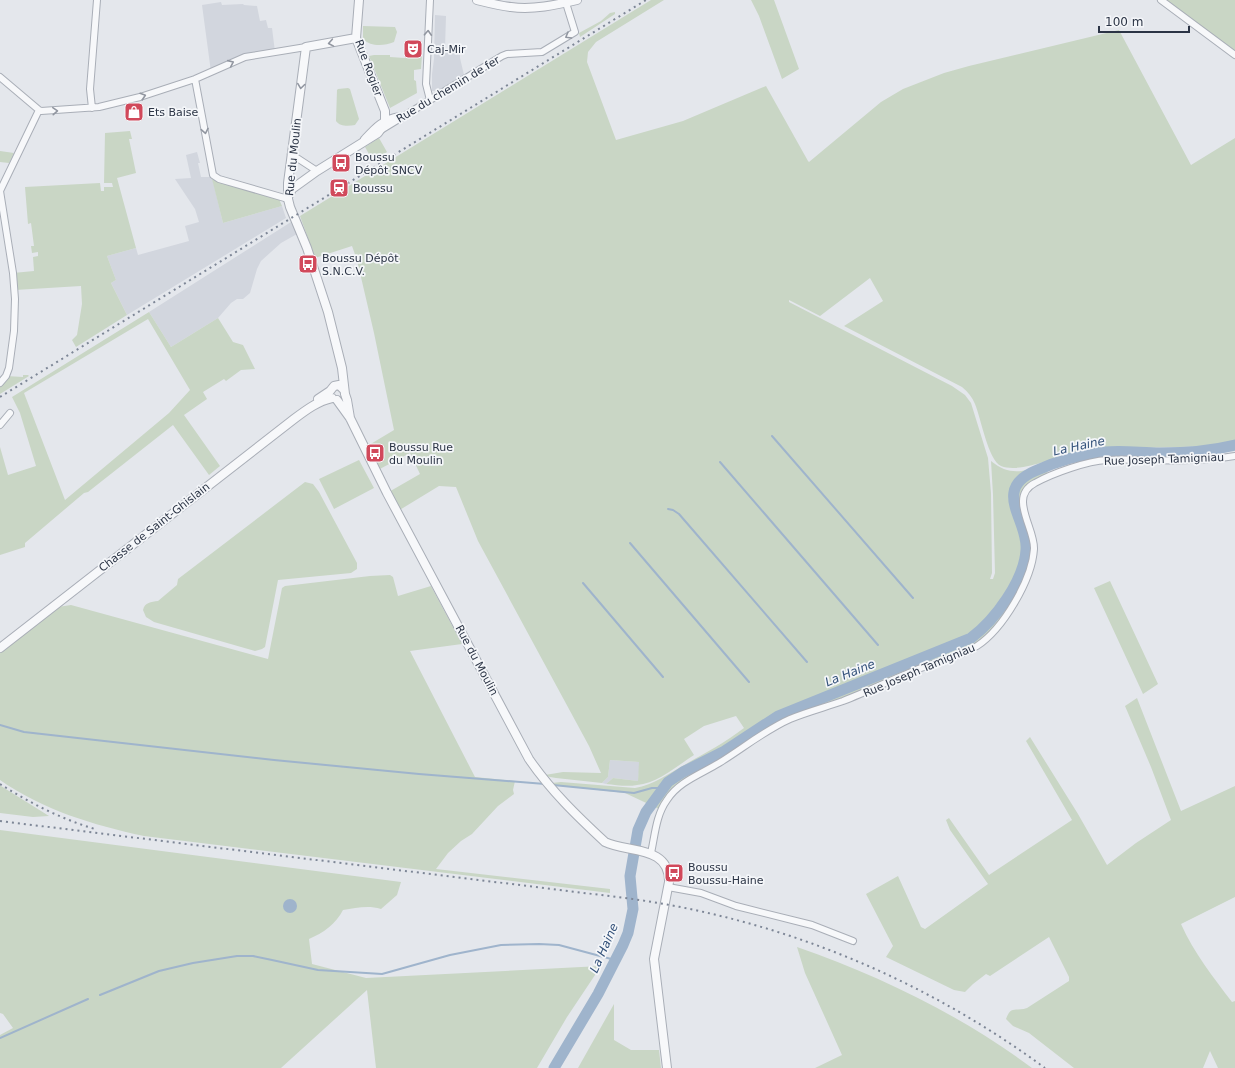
<svg xmlns="http://www.w3.org/2000/svg" width="1235" height="1068" viewBox="0 0 1235 1068" font-family="'DejaVu Sans',sans-serif">
<style>
.built{fill:#d2d6de}
.green{fill:#c9d6c5;fill-rule:evenodd}
.water{fill:#9fb4cc}
.lines{fill:none;stroke-linecap:round;stroke-linejoin:round}
.stream{stroke:#9fb4cc;stroke-width:2}
.river{stroke:#9fb4cc;stroke-width:11}
.minor-casing{stroke:#a9aeb7;stroke-width:8}
.tertiary-casing{stroke:#a9aeb7;stroke-width:10}
.minor{stroke:#f7f8fa;stroke-width:6}
.tertiary{stroke:#f7f8fa;stroke-width:8}
.rail{stroke:#7d8696;stroke-width:2;stroke-dasharray:2 4;stroke-linecap:butt}
.oneway{stroke:#9196a0}
.labels{text-anchor:middle;stroke-width:3.5;stroke-linejoin:round;paint-order:stroke}
.poi-label{font-size:11px;fill:#2b3445;stroke:#f4f6f9;text-anchor:start}
.street-label{font-size:11px;fill:#2b3445;stroke:#f4f6f9}
.water-label{font-size:12px;font-style:italic;fill:#34527a;stroke:#f4f6f9}
</style>
<rect width="100%" height="100%" fill="#e4e7ec"/>
<path class="built" d="M221,2L222,5L243,4L244,5L257,6L260,21L266,20L268,28H272L275,52L245,57L211,72L202,5Z
M435,15L446,16L445,48H460V58L464,75L438,91H432V74L434,59Z
M197,152L200,163H198L201,177H212L223,223L282,206L286,218L127,315L111,283L116,280L107,256L136,248L138,255L189,241L185,226L199,222L195,209L175,179L191,178L186,155Z
M291,222L297,234L281,243L261,261L257,269L250,293L243,299H237L231,303L218,318L171,347L149,312Z
M610,760L640,762L638,781L613,778L606,784L602,783L608,777Z"/>
<path class="green" d="M651,0H664L596,42L588,52L587,62L616,140L683,121L766,86L808,161L809,162L881,102L903,89L944,73L969,66L1119,30L1191,165L1235,138V443C1185,450 1134,445 1084,452C1071,454 1058,460 1046,464L1044,462C1032,465 1014,471 1001,466C988,460 981,418 975,404C972,397 968,392 962,387L844,326L883,301L870,278L820,316L789,300V302L952,386L965,395L971,403L988,458L991,493L992,573L990,579H993L995,573L993,495L991,461C1009,476 1023,472 1044,465L1048,474L1023,490L1032,541L1028,567L1019,590L1001,621L981,640L965,650L851,696L789,717L685,780L659,809L625,793L553,785L552,783L561,782L635,788C654,785 669,773 686,764C705,753 726,742 744,728L736,716L704,726L684,739L694,755C677,766 658,783 637,785C627,787 616,785 606,784L613,778L638,781L639,762L610,760L608,777L602,783L556,778L550,777L545,775L563,772L601,773L589,746L478,541L456,487L439,486L398,511L387,493L420,474L410,453L376,471L364,448L394,430L374,333L357,260L352,246L315,258L300,216Z
M751,0H774L799,69L782,79L759,16Z
M1165,0H1235V52Z
M615,12V14L580,37L579,33L601,21L610,13Z
M363,26L395,27L397,32L394,42C384,46 371,47 363,39Z
M406,54L422,55L421,69L414,70V80L416,81L417,93L390,108L369,56L374,55H390V57L405,58Z
M348,88L350,89L359,119L355,125C349,126 340,127 336,121L337,90L338,89Z
M130,131L132,139H129L136,173L117,178L136,248L107,256L116,280L111,283L127,315L76,347L72,340L77,335L82,304L81,286L15,290L13,273L34,271L33,257L38,256V252L32,253L31,246H34L31,223L28,224L25,187L100,183L101,191H104V187H113L112,183H104L105,133Z
M379,138L387,152L373,161L365,147Z
M0,151L14,153L9,163L0,162Z
M212,179L279,199L282,206L223,223Z
M149,312L171,347L218,318L233,342L243,345L255,369L241,370L226,381L224,379L203,392L207,399L184,415L220,466L209,475L173,425L88,492L84,493L25,543V547L0,555V447L8,475L36,466L20,413L12,397ZM148,319L190,390L169,413L65,500L24,393Z
M23,375H28L29,376L0,394V383L6,376L23,377Z
M359,460L374,488L334,509L319,479Z
M305,482L313,484L319,492L357,563V569L351,573L278,580L265,647L262,649L255,651L154,622L146,617L143,610C145,602 151,602 158,601L177,585L178,579Z
M390,575L393,577L398,596L431,586L462,644L410,651L475,777L515,781L513,790L514,794L498,806L472,834L461,841L448,853L436,869L610,889V893L144,836C93,825 43,810 0,780V652L58,607L71,605L268,659L282,588L285,586L370,576Z
M1110,581L1158,684L1143,694L1094,588Z
M1137,698L1181,811L1235,786V897L1181,924C1194,953 1213,977 1232,1002L1235,1001V1068H1218L1210,1051L1203,1068H1074L1029,1033L1013,1026L1006,1019C1011,1005 1015,1012 1027,1008L1069,981V977L1049,937L990,976L986,974L973,984L965,992L954,990L886,957L893,946L866,894L898,876L921,927L925,929L988,884L950,830L946,820L949,818L989,875L1072,820L1026,741L1030,737L1078,814L1107,865L1136,843L1171,820L1151,767L1125,706Z
M0,785L1,786L49,816L33,817L0,813Z
M0,830L401,882L397,895L381,909C368,905 356,908 343,910C336,924 323,933 309,939L312,964L366,978L601,966L567,1017L537,1068H376L367,990L281,1068H0V1035L13,1028L3,1014L0,1013Z
M797,947C880,976 961,1015 1032,1068H815L842,1055L805,973Z
M614,1004V1040L631,1050H659L661,1068H578Z"/>
<path class="water" d="M283 906a7 7 0 1 1 14 0a7 7 0 1 1-14 0Z"/>
<g class="lines">
<path class="stream" d="M772,436L913,598
M720,462L878,645
M668,509L673,510L679,514L807,662
M630,543L749,682
M583,583L663,677
M0,725L24,732L274,760L419,774L545,784
M553,785L634,793L652,788H663
M100,995L159,971L193,963L237,956H253L272,960L318,970L382,974L450,955L501,945L539,944L559,945L615,960
M0,1038L88,999"/>
<path class="river" d="M554,1068L598,994L623,945L628,933L633,909L630,876L638,830L646,812L668,782L683,772L723,752L778,716L971,638C995,620 1024,581 1026,550C1029,521 991,490 1035,471C1055,462 1082,454 1105,452C1123,450 1142,453 1160,453C1185,453 1210,451 1235,445"/>
<g class="minor-casing">
<path id="minor" d="M1161,0L1235,55
M0,77L39,110L41,111L99,107L140,97L195,79L245,57L306,47
M195,79L213,175L219,179L288,199
M430,100L426,84L430,0
M92,108L90,89L97,0
M381,130L502,56L507,54L542,52L575,32L566,3
M364,139C376,126 382,119 400,116
M291,154L317,171
M0,383L6,376L9,368L14,331L15,299L13,273L0,191L39,110
M0,425L10,413
M651,853C655,835 656,815 667,800C678,782 701,774 719,763C742,749 765,730 790,719C807,712 826,707 843,701C869,691 895,678 921,668C939,661 960,657 977,646C1003,629 1032,580 1034,549C1035,528 1008,497 1035,483C1053,473 1087,461 1107,460C1120,459 1134,460 1147,460C1176,461 1206,461 1235,456
M668,887L701,893L736,906L812,925L853,941"/>
</g>
<g class="tertiary-casing">
<path id="tertiary" d="M477,0C489,3 500,6 511,7C533,10 556,5 577,0
M289,195L292,189L317,171L378,133L385,123V111L356,38L359,0
M318,399L330,391L334,386L339,385L344,390
M337,400L350,418L387,493L529,759C551,791 577,816 605,842C627,853 670,845 669,882L654,959L667,1068
M350,418L347,400L345,394L342,368L328,312L307,248L290,207L288,199V183L306,47L356,38
M0,648L294,419C306,410 318,401 332,398"/>
</g>
<use href="#minor" class="minor"/>
<use href="#tertiary" class="tertiary"/>
<path class="rail" d="M0,397L646,0
M0,784C30,803 61,819 95,829
M0,821L625,898C777,918 921,977 1045,1068"/>
</g>
<defs><path id="oneway-chevron" d="M-2-3.5L2.5 0L-2 3.5" fill="none" stroke-width="1.6" stroke-linecap="round" stroke-linejoin="round"/></defs>
<g class="oneway">
<use href="#oneway-chevron" transform="translate(428 33) rotate(-87)"/>
<use href="#oneway-chevron" transform="translate(568 36) rotate(150)"/>
<use href="#oneway-chevron" transform="translate(331 43) rotate(170)"/>
<use href="#oneway-chevron" transform="translate(231 63) rotate(-24)"/>
<use href="#oneway-chevron" transform="translate(301 86) rotate(98)"/>
<use href="#oneway-chevron" transform="translate(143 96) rotate(-17)"/>
<use href="#oneway-chevron" transform="translate(55 111) rotate(-4)"/>
<use href="#oneway-chevron" transform="translate(205 131) rotate(79)"/>
</g>
<defs>
<g id="theatre-square" transform="scale(1)"><rect x="-9" y="-9" width="18" height="18" rx="4" fill="#d1495b" stroke="#f4f6f9"/><path d="M-5-5.5Q0-4 5-5.5V0Q5 5 0 6Q-5 5-5 0ZM-3.3-2.5H-1v1.5H-3.3ZM1-2.5H3.3v1.5H1ZM-2.8 1Q0 5.5 2.8 1Z" fill="#fff"/></g>
<g id="shop-square" transform="scale(1)"><rect x="-9" y="-9" width="18" height="18" rx="4" fill="#d1495b" stroke="#f4f6f9"/><path d="M-5-2.5h2.3a2.7 3.5 0 0 1 5.4 0H5L5.5 6h-11ZM-1.5-2.5h3a1.5 2.3 0 0 0-3 0Z" fill="#fff"/></g>
<g id="bus-square" transform="scale(1)"><rect x="-9" y="-9" width="18" height="18" rx="4" fill="#d1495b" stroke="#f4f6f9"/><path d="M-5-6H5V4H4V6H2V4H-2V6H-4V4H-5ZM-3.5-4V0h7V-4ZM-3.5 1.2v1.5H-2V1.2ZM2 1.2v1.5H3.5V1.2Z" fill="#fff"/></g>
<g id="station-square" transform="scale(1)"><rect x="-9" y="-9" width="18" height="18" rx="4" fill="#d1495b" stroke="#f4f6f9"/><path d="M-3-6H3Q5-6 5-4V2Q5 4 3 4L4.5 6H3L1.5 4h-3L-3 6H-4.5L-3 4Q-5 4-5 2V-4Q-5-6-3-6ZM-3.5-4v3h7v-3ZM-3.5 1v1.5H-2V1ZM2 1v1.5H3.5V1Z" fill="#fff"/></g>
</defs>
<g fill-rule="evenodd">
<use href="#theatre-square" x="413" y="49"/>
<use href="#shop-square" x="134" y="112"/>
<use href="#bus-square" x="341" y="163"/>
<use href="#station-square" x="339" y="188"/>
<use href="#bus-square" x="308" y="264"/>
<use href="#bus-square" x="375" y="453"/>
<use href="#bus-square" x="674" y="873"/>
</g>
<g class="labels">
<g class="poi-label">
<text x="427" y="53">Caj-Mir</text>
<text x="148" y="116">Ets Baise</text>
<text x="355" y="161">Boussu<tspan x="355" dy="13">Dépôt SNCV</tspan></text>
<text x="353" y="192">Boussu</text>
<text x="322" y="262">Boussu Dépôt<tspan x="322" dy="13">S.N.C.V.</tspan></text>
<text x="389" y="451">Boussu Rue<tspan x="389" dy="13">du Moulin</tspan></text>
<text x="688" y="871">Boussu<tspan x="688" dy="13">Boussu-Haine</tspan></text>
</g>
<g class="street-label">
<text transform="translate(369 68) rotate(70)" y="4">Rue Rogier</text>
<text transform="translate(448 89) rotate(-31)" y="4">Rue du chemin de fer</text>
<text transform="translate(293 157) rotate(-84)" y="4">Rue du Moulin</text>
<text transform="translate(1164 459) rotate(-2)" y="4">Rue Joseph Tamigniau</text>
<text transform="translate(154 527) rotate(-38)" y="4">Chasse de Saint-Ghislain</text>
<text transform="translate(477 660) rotate(62)" y="4">Rue du Moulin</text>
<text transform="translate(919 670) rotate(-23)" y="4">Rue Joseph Tamigniau</text>
</g>
<g class="water-label">
<text transform="translate(1079 446) rotate(-12)" y="4">La Haine</text>
<text transform="translate(850 673) rotate(-22)" y="4">La Haine</text>
<text transform="translate(604 948) rotate(-66)" y="4">La Haine</text>
</g>
</g>
<path d="M1099 26v6h90v-6" fill="none" stroke="#2b3445" stroke-width="2"/>
<text x="1105" y="26" font-size="12" fill="#2b3445" stroke="#f4f6f9" stroke-width="3" paint-order="stroke">100 m</text>
</svg>
